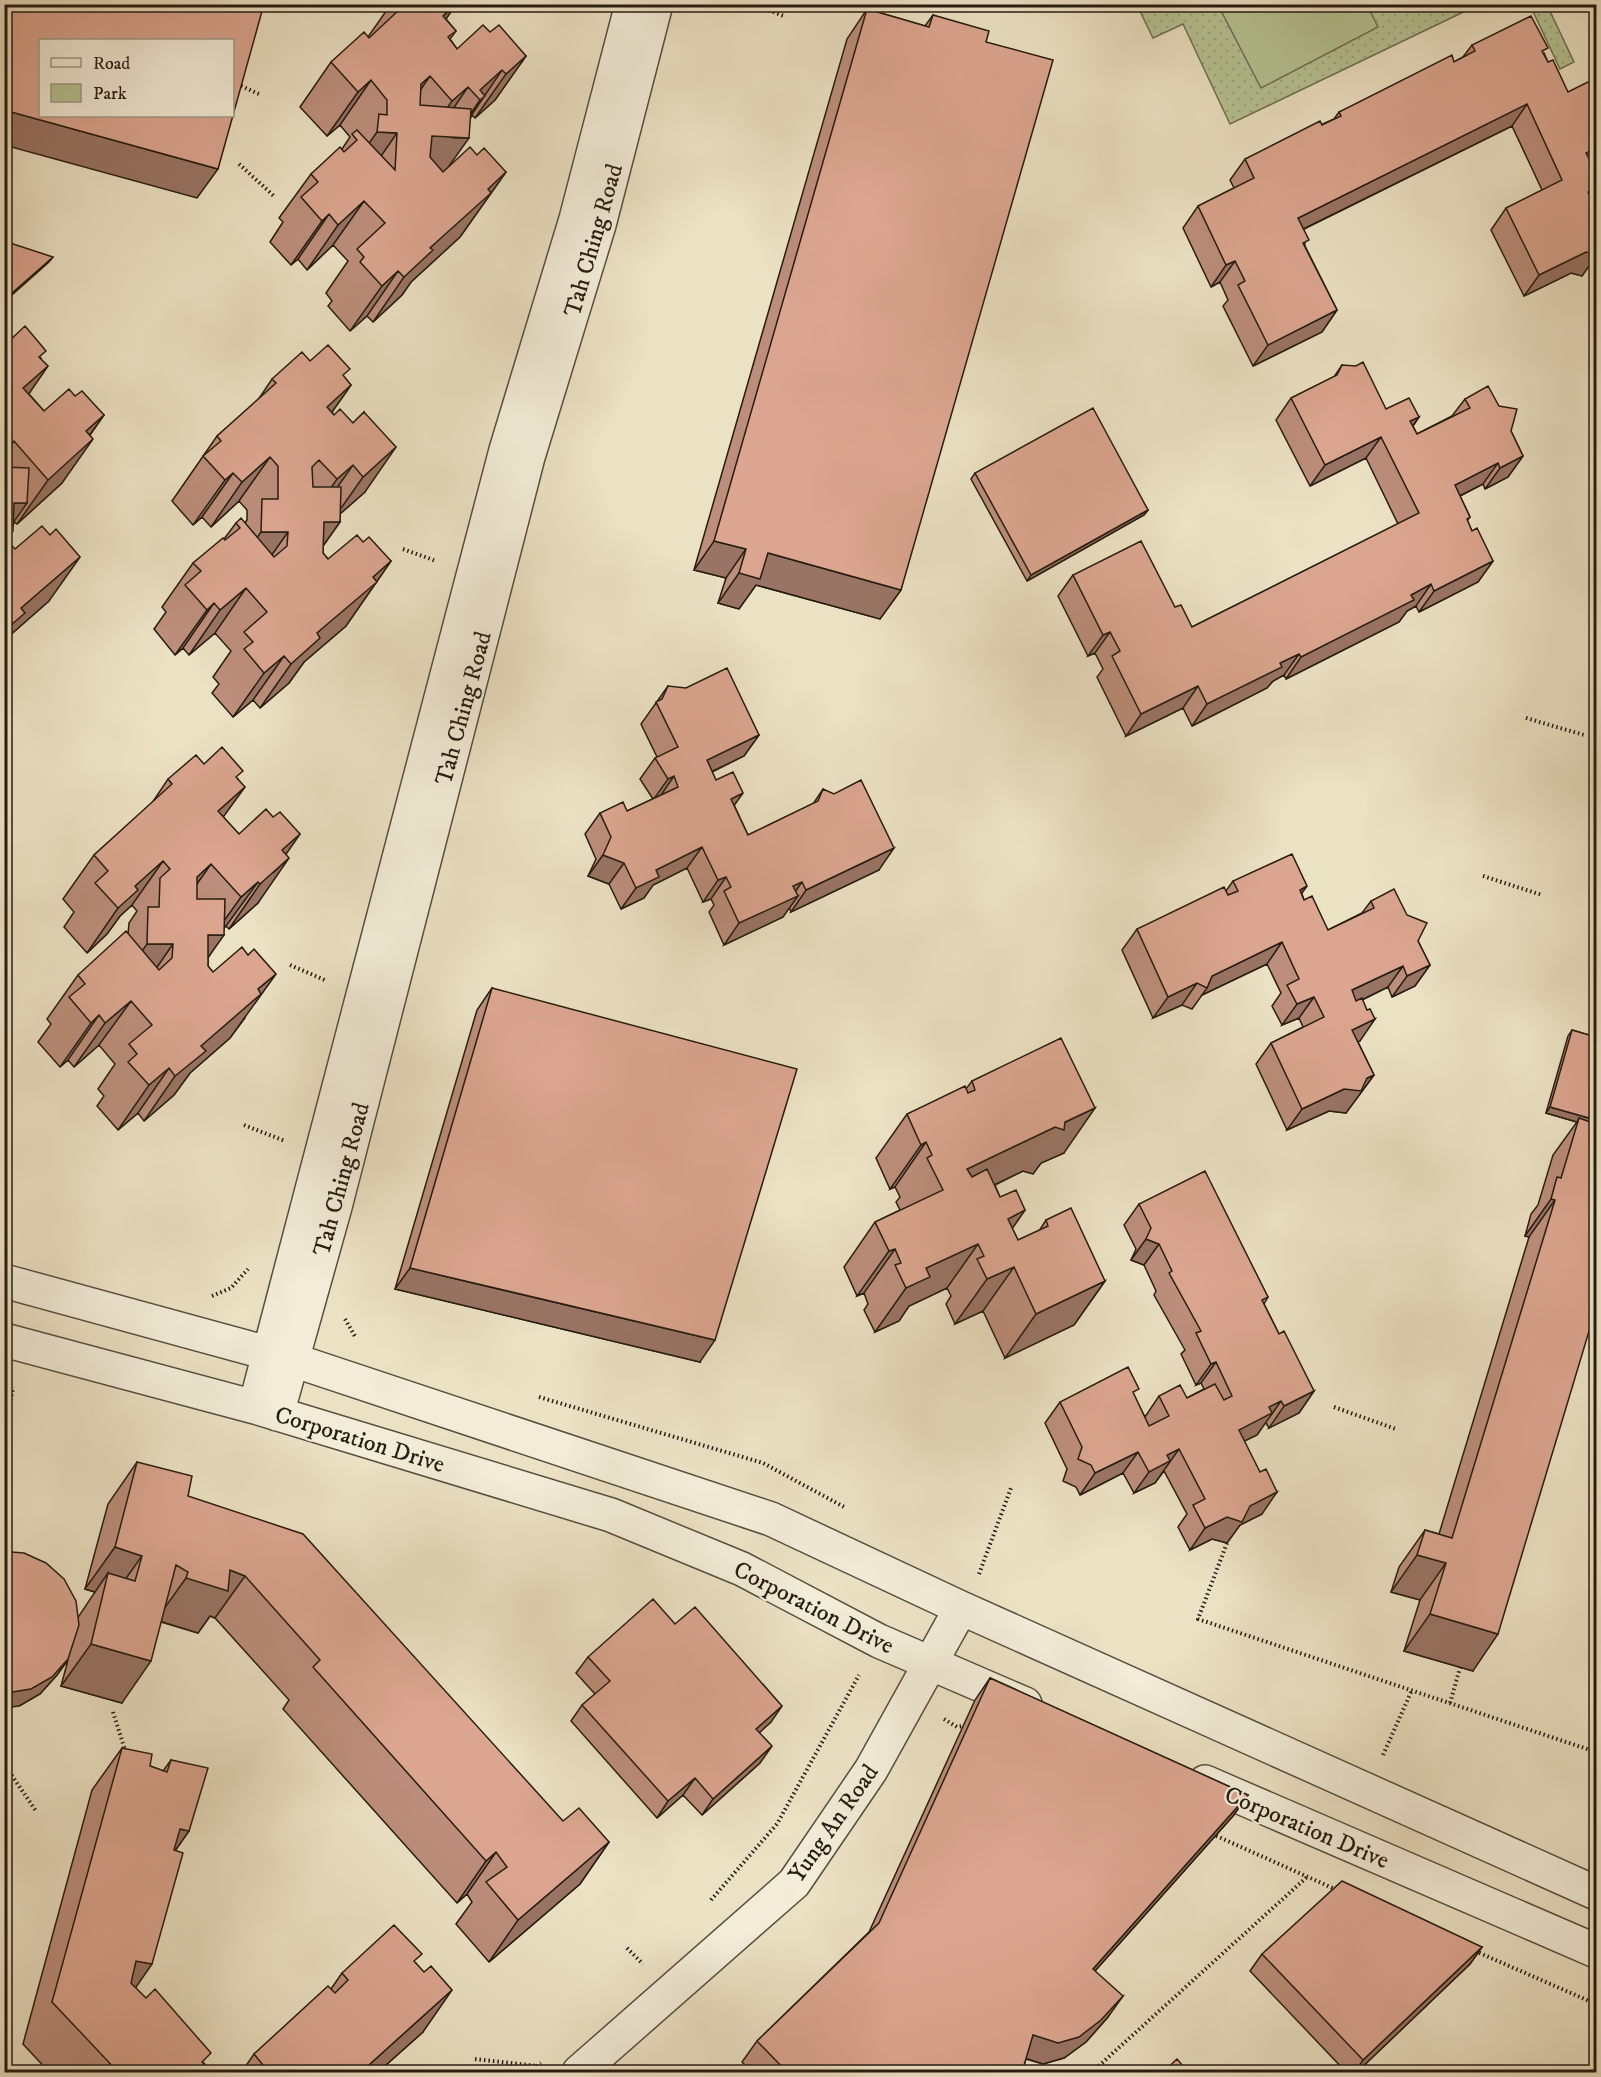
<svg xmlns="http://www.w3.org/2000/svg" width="1601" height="2077" viewBox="0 0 1601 2077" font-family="'IM FELL DW Pica',serif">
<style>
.grass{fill:url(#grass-dots);stroke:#6e7052;stroke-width:1.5}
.green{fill:#b6c394;stroke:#6e7052;stroke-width:1.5}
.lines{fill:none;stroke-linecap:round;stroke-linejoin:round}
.street-casing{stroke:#584d3e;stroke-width:36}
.path{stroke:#271c11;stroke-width:4;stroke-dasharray:1.5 3;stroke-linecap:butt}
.street{stroke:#f2ecd8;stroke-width:33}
.wall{fill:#bc8e7b;stroke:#271c11;stroke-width:1.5}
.shaded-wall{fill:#997464;stroke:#271c11;stroke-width:1.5}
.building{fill:#dba58f;stroke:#271c11;stroke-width:1.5;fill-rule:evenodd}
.labels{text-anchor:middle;stroke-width:4.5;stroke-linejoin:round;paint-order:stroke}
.street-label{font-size:24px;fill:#271c11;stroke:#f2ecd8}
</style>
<defs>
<pattern id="grass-dots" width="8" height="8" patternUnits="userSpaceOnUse" patternTransform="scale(1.5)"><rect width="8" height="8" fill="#b6c394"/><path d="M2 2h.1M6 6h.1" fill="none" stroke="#9ca77f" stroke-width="1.8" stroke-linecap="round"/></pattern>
</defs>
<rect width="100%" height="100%" fill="#ebe1c3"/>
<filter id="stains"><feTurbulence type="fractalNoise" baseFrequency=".00333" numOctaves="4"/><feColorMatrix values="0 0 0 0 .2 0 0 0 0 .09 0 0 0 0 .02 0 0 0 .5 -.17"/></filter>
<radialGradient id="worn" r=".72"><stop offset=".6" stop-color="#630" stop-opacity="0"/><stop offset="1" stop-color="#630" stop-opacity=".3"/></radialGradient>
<path class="grass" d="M1137,5H1478L1230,124L1183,24L1153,38Z
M1530,5H1547L1574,62L1560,69Z"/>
<path class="green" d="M1218,5H1367L1378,27L1261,88Z"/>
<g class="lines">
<g class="street-casing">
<path id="street" d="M4,1281L293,1360L771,1519L961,1608L1596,1893
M4,1340L255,1407L611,1515L742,1569L879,1641L1025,1704
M255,1407L506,450L576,219L632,4
M277,1414L335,1207L528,457L599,225L656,4
M1205,1782L1596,1951
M579,2072L794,1883L871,1770L961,1608"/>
</g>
<path class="path" d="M752,4L784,16
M237,84L259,94
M239,164L275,197
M403,549L436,561
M1526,718L1584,735
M1483,876L1542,895
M290,965L327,981
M244,1125L285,1141
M212,1296L231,1288L248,1269
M345,1319L356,1338
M539,1397L763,1463L846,1508
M1334,1407L1396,1429
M6,1427L13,1387
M1227,1543L1198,1619L1596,1752
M979,1574L1011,1488
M1450,1703L1460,1668
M113,1712L125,1750
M944,1719L957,1727L968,1725
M1383,1755L1412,1690
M4,1764L36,1811
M1212,1834L1337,1890
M711,1900L777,1824L859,1675
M627,1948L643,1964
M1475,1951L1596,2004
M475,2059L537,2066
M530,2072L541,2063
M1092,2072L1307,1877"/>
<use href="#street" class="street"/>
</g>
<path class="wall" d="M391,4H455L446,19L456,31L450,39L457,49L490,32L526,56L495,100L475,118L472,115L449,167L477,155L506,172L460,237L411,282L402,295L373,322L367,316L350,331L328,306L332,301L326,293L348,261L333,245L307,270L298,259L291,265L270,242L283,222L279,218L311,174L342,149L350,137L340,125L327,136L300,107L331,62L368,37Z
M867,9L925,26L933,15L986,42L901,590L880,619L756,585L739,609L718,603L726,578L694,570L847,39Z
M1472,45L1544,53L1592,164L1594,204L1591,263L1582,276L1571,273L1524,296L1491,230L1506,208L1542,190L1512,126L1304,229L1305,246L1337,310L1322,332L1253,366L1223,306L1228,300L1220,282L1211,287L1183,228L1198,206L1234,188L1230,180L1245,159L1334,119L1339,112L1454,62L1463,57Z
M4,340L7,343L41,358L29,394L44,411L75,396L104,415L90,435L62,483L17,524L14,522V523L7,540L49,601L8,637L4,642Z
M310,361L344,377L351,385L332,412L334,415L353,423L364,412L365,492L340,514V522L323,546V553L328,559L363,542L391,561L346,626L304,662L289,683L260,708L253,700L233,717L212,693L219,684L213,677L231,651L215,633L189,655L183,648L175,655L154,629L166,612L162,607L193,563L224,539L236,523H245L247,520V510L239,501L211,527L202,517L193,525L172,501L217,436L258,400L272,379Z
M1342,365L1386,409L1419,417L1413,426L1417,434L1452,416L1465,399L1511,431L1523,456L1508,477L1485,489L1483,484L1460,496L1470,517L1467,521L1472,531L1493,561L1478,582L1419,612L1416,606L1407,611L1399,622L1286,679L1284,675L1273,681L1267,688L1192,726L1183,708L1126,736L1097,677L1103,669L1095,653L1088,656L1058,596L1073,575L1175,607L1192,627L1398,524L1366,458L1310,486L1276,420L1291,398L1334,377Z
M975,473L1148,510L1144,515L1027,581L971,479Z
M668,686L759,735L744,756L712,772L716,780L734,805L748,835L813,804L823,789L879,870L791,912L789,907L783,917L724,945L709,912L714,905L711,899L703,902L687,868L653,885L644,898L621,909L609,884L588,876L596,859L585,834L600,813L627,811L653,799L640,779L655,758L657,757L641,724Z
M204,764L238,779L223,817L239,834L273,817L300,834L285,854L258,903L229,929L226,926L224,928L208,958V966L245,1018L230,1038L190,1073L174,1095L144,1121L138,1113L118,1130L97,1106L104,1096L98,1089L115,1064L99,1045L74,1067L68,1060L60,1067L38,1042L51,1024L47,1019L78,975L128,934L129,923L137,911L132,905L120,916L107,934L87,953L64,927L74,912L63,899L94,855L152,803L168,779Z
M1233,881L1302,894L1304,900L1328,930L1362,913L1371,901L1418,941L1430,965L1415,986L1392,997L1388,987L1362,1000L1360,1041L1358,1042L1374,1075L1346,1113L1329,1111L1287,1130L1256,1064L1271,1043L1303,1027L1299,1018L1282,1025L1272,1006L1281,993L1267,964L1202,995L1192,1009L1182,1005L1153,1018L1122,950L1137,929L1226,891Z
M492,988L700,1362L395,1289L477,1010Z
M1572,1030L1596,1037L1473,1671L1404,1651L1420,1600L1391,1592L1399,1567L1425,1530L1439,1534L1529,1237L1525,1236L1531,1214L1538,1205L1553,1155L1577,1122L1546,1113L1568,1036Z
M972,1081L1064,1153L1041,1163L1033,1174L1023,1171L995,1185L1000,1197L1025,1210L1012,1228L1018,1240L1039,1231L1046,1220L1105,1281L1074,1325L1005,1358L983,1311L955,1324L946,1304L951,1296L947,1288L909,1306L899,1321L875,1332L864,1310L868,1304L864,1293L857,1296L844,1267L875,1222L900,1210L896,1202L900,1197L895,1187L890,1189L876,1158L907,1114L966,1089Z
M1139,1204L1268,1297L1264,1304L1279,1334L1314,1391L1299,1413L1269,1428L1266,1423H1265L1257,1435L1244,1441L1262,1514L1240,1525L1227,1543L1212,1539L1190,1550L1178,1527L1187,1514L1164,1471L1155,1483L1134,1493L1123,1473L1080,1495L1076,1487L1063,1481L1067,1469L1045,1423L1060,1402L1134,1396L1145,1417L1159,1396L1187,1398L1204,1389L1201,1383L1196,1385L1181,1354L1185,1350L1154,1295L1156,1291L1144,1265L1131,1260L1136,1249L1124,1225Z
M137,1462L188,1496L563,1821L609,1842L580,1884L489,1962L456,1924L472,1902L467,1894L457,1903L283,1709L289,1700L215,1618L210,1616L198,1633L161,1622L122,1703L61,1686L68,1660L57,1675L40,1694L19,1706L95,1592L85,1589L108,1504Z
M675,1624L771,1722L759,1732L760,1763L702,1815L683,1795L657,1818L571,1721L582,1705L595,1694L576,1673L588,1657Z
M990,1678L1248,1795L1233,1816L1095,1971L1108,2017L1086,2042L1064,2058L1043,2064L1026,2059L1022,2072L1023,2073H752L742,2062L757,2041L869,1932L975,1700Z
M122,1748L150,1766L163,1771L171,1760L189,1831L175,1851L135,1988L213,2073H50L23,2044L92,1790Z
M1482,1947L1470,1964L1356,2073H1347L1250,1971L1262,1954Z
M416,1963L423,2032L377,2073H241L254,2054L331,1989L342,1973Z"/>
<path class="shaded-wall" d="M456,5L424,49L443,16Z
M526,56L495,100L475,118L506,74Z
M502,70L456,138H469L437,183L421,146L452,101L468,87L437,132L454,138L480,100V90Z
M430,76L399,121L421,84Z
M371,80L340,125L327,136L358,92Z
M1527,104L1512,126L1283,239L1298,218Z
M4,110L218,169L197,198L4,145Z
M377,132L397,133L366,178L346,176Z
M1596,148V162L1571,174L1586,153Z
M506,172L460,237L411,282L402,295L373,322L404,277L430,248L488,189Z
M1596,188V202L1573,213L1588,192Z
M364,201L333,245L307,270L338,225Z
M329,214L298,259L291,265L322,221Z
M1586,252L1596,253V260L1591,263L1582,276L1571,273L1524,296L1539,275Z
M53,257L49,262L4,302V300Z
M1235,261L1220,282L1211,287L1226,265Z
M398,271L367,316L350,331L382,286Z
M1337,310L1322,332L1253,366L1268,345Z
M48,366L17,411L23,388Z
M351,385L320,429L327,407Z
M104,415L76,454L93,439L62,483L17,524L48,480L86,431Z
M1419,417L1404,438L1410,421Z
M1381,437L1366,458L1310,486L1325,465Z
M14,441L4,454V450Z
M396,447L365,492L332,521L363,477Z
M1523,456L1508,477L1485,489L1500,468Z
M270,457L239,501L211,527L242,482Z
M1498,463L1483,484L1440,506L1455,485Z
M353,465L322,509L306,524L337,479Z
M233,473L202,517L193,525L225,480Z
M14,503H27L4,536Z
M1148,510L1144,515L1027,581L1031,575Z
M324,522H340L308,567Z
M261,532H288L257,576H230Z
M714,541L746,549L726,578L694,570Z
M768,553L901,590L880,619L756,585L739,609L718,603L739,573Z
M80,557L49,601L8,637L4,642V631L21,608Z
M391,561L346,626L304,662L289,683L260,708L291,664L317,633L373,577Z
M1493,561L1478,582L1419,612L1434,591Z
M1431,584L1416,606L1407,611L1399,622L1286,679L1301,657L1411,595Z
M246,588L215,633L189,655L220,610Z
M214,603L183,648L175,655L207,610Z
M1110,632L1095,653L1088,656L1103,635Z
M1299,654L1284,675L1273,681L1267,688L1192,726L1207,704L1280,663Z
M284,656L253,700L233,717L264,673Z
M1198,686L1183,708L1126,736L1141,714Z
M759,735L744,756L692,781L707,760Z
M674,776L659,798L653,800L668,779Z
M245,787L213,831L218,811Z
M743,793L728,814L731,799Z
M300,834L273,873L289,858L258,903L229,929L260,884L282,850Z
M702,847L687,868L653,885L644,898L621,909L636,888L656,870Z
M894,848L879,870L791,912L806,890Z
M603,855L624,863L609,884L588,876Z
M163,861L132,905L120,916L107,934L87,953L118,908L135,886Z
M211,864L180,908L197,877Z
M726,877L711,899L703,902L718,880Z
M258,882L226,926L217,935H224L193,979L208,935H214L241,897Z
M802,882L790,899L798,896L783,917L724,945L739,923L793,886Z
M1307,886L1292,907L1300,890Z
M1282,942L1267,964L1202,995L1207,988L1212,976Z
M147,944H173L142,989L116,988Z
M1430,965L1415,986L1392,997L1407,976Z
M1403,966L1388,987L1337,1012L1352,990Z
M276,974L230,1038L190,1073L174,1095L144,1121L175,1076L201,1046L258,989Z
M1197,983L1182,1005L1153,1018L1168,997Z
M1314,997L1299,1018L1282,1025L1297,1004Z
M131,1001L99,1045L74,1067L105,1023Z
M99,1015L68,1060L60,1067L91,1023Z
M1375,1019L1360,1041L1337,1051L1352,1030Z
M169,1068L138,1113L118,1130L149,1085Z
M1374,1075L1346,1113L1329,1111L1287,1130L1302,1109Z
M1550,1107L1596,1120V1127L1579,1118L1577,1122L1546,1113Z
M1095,1108L1064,1153L1041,1163L1033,1174L1023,1171L936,1213L967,1169Z
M926,1142L895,1187L890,1189L921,1145Z
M1551,1199L1555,1200L1529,1237L1525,1236Z
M1025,1210L994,1255L1008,1219Z
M1146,1239L1159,1244L1144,1265L1131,1260Z
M978,1244L947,1288L909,1306L899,1321L875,1332L906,1288L926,1268Z
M895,1249L864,1293L857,1296L889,1251Z
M1014,1267L983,1311L955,1324L987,1279Z
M410,1268L715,1340L700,1362L395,1289Z
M1105,1281L1074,1325L1005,1358L1036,1314Z
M1216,1362L1201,1383L1196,1385L1211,1364Z
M1314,1391L1299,1413L1269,1428L1284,1406Z
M1281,1401L1257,1435L1224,1451L1239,1430L1269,1407Z
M1179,1449L1155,1483L1134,1493L1149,1472L1167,1455Z
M1138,1452L1123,1473L1080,1495L1095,1473Z
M1277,1492L1262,1514L1240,1525L1227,1543L1212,1539L1190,1550L1205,1528Z
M115,1547L142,1556L112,1598L108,1573L95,1592L85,1589Z
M1417,1555L1446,1563L1420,1600L1391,1592Z
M230,1570L245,1576L215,1618L210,1616L198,1633L156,1620L186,1578Z
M1430,1614L1498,1634L1473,1671L1404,1651Z
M91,1644L151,1661L122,1703L61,1686Z
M68,1659L57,1675L40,1694L19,1706L4,1708V1693Z
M782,1706L771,1722L745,1746L756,1729Z
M772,1746L760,1763L702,1815L713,1799Z
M695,1778L683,1795L657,1818L668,1801Z
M1248,1795L1233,1816L1078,1990L1093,1969Z
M180,1829L189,1831L159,1873Z
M609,1842L580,1884L489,1962L518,1920Z
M496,1852L467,1894L457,1903L486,1861Z
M1482,1947L1470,1964L1356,2073H1354L1363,2060Z
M136,1961L152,1964L123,2006Z
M452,1990L423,2032L377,2073H360Z
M1123,1996L1108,2017L1086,2042L1064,2058L1043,2064L1018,2056L1033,2035Z"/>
<path class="building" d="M4,4H264L218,169L4,110ZM40,40H232V116H40Z
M394,4H455L443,16L456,31L448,37L457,49L483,25L490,32L499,25L526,56L506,74L502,70L480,90L485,96L480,100L468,87L452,101L430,76L421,84L420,105L471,109L469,138L432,136L430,157L443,172L470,147L477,155L484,148L506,172L488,189L491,193L430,248L433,250L404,277L398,271L382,286L360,262L364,257L357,249L385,223L364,201L338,225L329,214L322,221L301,197L318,182L311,174L340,147L344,152L357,140L352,134L357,130L395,170L397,133L377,132L379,114L387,115V100L371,80L358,92L331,62L364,32L369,38L399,10Z
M867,9L929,27L933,15L989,31L986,42L1053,60L901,590L768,553L760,579L739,573L746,549L714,541Z
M1531,16L1548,48L1542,51L1548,62L1553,60L1568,92L1596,78V148L1586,153L1593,166L1596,164V188L1588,192L1596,209V254L1586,252L1539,275L1506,208L1562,180L1527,104L1298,218L1309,240L1303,243L1337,310L1268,345L1238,285L1245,281L1235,261L1226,265L1198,206L1254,178L1245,159L1320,121L1322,125L1341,116L1339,112L1452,55L1454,62L1475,51L1472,45Z
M4,241L53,257L4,300Z
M25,326L46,351L39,357L48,366L23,388L44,411L69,389L75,396L82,391L104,415L86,431L93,439L48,480L14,441L4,450V340L7,343Z
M328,345L350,369L343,375L351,385L327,407L334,415L340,409L353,423L364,412L396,447L363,477L353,465L337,479L319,460L312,467L313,487H341L340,522H324L323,553L328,559L357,535L363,542L369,537L391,561L373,577L377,582L317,633L320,638L291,664L284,656L264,673L244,649L253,642L244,632L267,612L246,588L220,610L214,603L207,610L185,585L201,571L193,563L223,538L225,540L240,528L236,523L241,518L274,557L287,546L288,532H261L262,499H278V466L270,457L242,482L233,473L225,480L203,456L221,441L217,436L276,383L272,379L302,352L310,361Z
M1363,362L1386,409L1409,398L1419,417L1410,421L1417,434L1470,408L1465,399L1488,386L1499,406L1517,409L1511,431L1523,456L1500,468L1498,463L1455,485L1470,517L1467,519L1472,531L1477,528L1493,561L1434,591L1431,584L1411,595L1414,600L1301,657L1299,654L1280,663L1282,667L1207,704L1198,686L1141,714L1112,656L1120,651L1110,632L1103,635L1073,575L1141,541L1175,607L1181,605L1192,627L1419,513L1381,437L1325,465L1291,398L1337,375L1342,365L1356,366Z
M1093,408L1148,510L1031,575L975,473Z
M4,467L29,468L27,503H14L13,531L5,538L15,549L42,526L50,535L56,529L80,557L21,608L25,613L4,631Z
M727,668L759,735L707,760L716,780L733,772L743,793L731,799L748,835L818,801L823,789L834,794L861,780L894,848L806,890L802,882L793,886L798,896L739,923L724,891L731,887L726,877L718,880L702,847L656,870L659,877L636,888L624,863L603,855L611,837L600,813L623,802L627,811L678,787L674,776L668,779L655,758L678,747L656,702L662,699L668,686L686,688Z
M222,747L243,771L236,777L245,787L218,811L239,834L266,809L273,817L280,812L300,834L282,850L289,858L260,884L258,882L241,897L211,864L197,877V899H225L224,935H208V966L213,972L242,947L248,955L254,949L276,974L258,989L261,994L201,1046L206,1051L175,1076L169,1068L149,1085L128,1062L137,1054L129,1044L152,1025L131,1001L105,1023L99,1015L91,1023L69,997L85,984L78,975L126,931L159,970L172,958L173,944H147L148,907H159L160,878L170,869L163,861L135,886L138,890L118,908L95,883L108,871L94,855L172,784L168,779L196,755L204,764Z
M1292,854L1307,886L1300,890L1304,900L1312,896L1328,930L1374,908L1371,901L1394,889L1407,915L1427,923L1418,941L1430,965L1407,976L1403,966L1352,990L1356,1001L1362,998L1367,1010L1370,1009L1375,1019L1352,1030L1374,1075L1367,1078L1361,1091L1344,1089L1302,1109L1271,1043L1324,1017L1314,997L1297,1004L1287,985L1299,979L1282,942L1212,976L1207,988L1197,983L1168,997L1137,929L1224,887L1228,895L1238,891L1233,881Z
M492,988L797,1069L715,1340L410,1268Z
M1572,1030L1596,1037V1120L1550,1107Z
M1061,1038L1095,1108L1065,1122L1064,1130L1055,1127L967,1169L972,1177L987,1169L1000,1197L1016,1190L1025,1210L1008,1219L1018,1240L1048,1226L1046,1220L1071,1208L1105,1281L1036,1314L1014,1267L987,1279L977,1259L984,1256L978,1244L926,1268L930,1277L906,1288L895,1265L901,1263L895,1249L889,1251L875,1222L943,1190L927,1158L932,1155L926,1142L921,1145L907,1114L965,1086L968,1093L975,1090L972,1081Z
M1579,1118L1596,1124V1308L1498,1634L1430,1614L1446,1563L1417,1555L1425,1530L1452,1538L1555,1200L1551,1199L1557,1177L1561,1178Z
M1205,1171L1268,1297L1262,1300L1279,1334L1284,1331L1314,1391L1284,1406L1281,1401L1269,1407L1272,1413L1239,1430L1260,1472L1266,1469L1277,1492L1250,1506L1242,1522L1227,1517L1205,1528L1193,1505L1205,1499L1179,1449L1167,1455L1170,1461L1149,1472L1138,1452L1095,1473L1091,1465L1078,1459L1082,1447L1060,1402L1128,1367L1139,1389L1133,1392L1149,1426L1169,1416L1159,1396L1180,1385L1187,1398L1215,1384L1224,1400L1232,1396L1216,1362L1211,1364L1196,1333L1201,1331L1169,1273L1172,1271L1159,1244L1146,1239L1151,1228L1139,1204Z
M137,1462L192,1476L188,1496L303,1534L563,1821L579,1808L609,1842L518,1920L486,1882L507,1867L496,1852L486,1861L313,1667L320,1660L245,1576L230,1570L228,1591L186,1578L188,1572L176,1565L151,1661L91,1644L108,1573L135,1581L142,1556L115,1547Z
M11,1552L24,1553L46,1563L64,1579L76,1601L79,1625L68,1659L52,1677L31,1689L6,1693H4V1553Z
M653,1599L675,1624L695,1607L782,1706L756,1729L772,1746L713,1799L695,1778L668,1801L582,1705L610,1681L588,1657Z
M990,1678L1248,1795L1093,1969L1123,1996L1101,2020L1079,2037L1058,2043L1033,2035L1022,2072L1023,2073H788L757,2041L879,1923Z
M122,1748L152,1754L150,1766L167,1772L171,1760L208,1768L189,1831L180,1829L174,1850L183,1853L152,1964L136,1961L131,1983L146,1998L155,1989L211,2053L202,2062L213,2073H119L52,2002Z
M1342,1881L1482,1947L1363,2060L1262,1954Z
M394,1925L422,1954L414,1961L424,1972L431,1966L452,1990L360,2073H255L263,2065L254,2054L328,1986L335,1993L348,1980L342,1973Z
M1177,2059L1189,2073H1162Z"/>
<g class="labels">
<g class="street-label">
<text transform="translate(593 240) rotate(-74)" y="8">Tah Ching Road</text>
<text transform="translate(463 708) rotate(-75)" y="8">Tah Ching Road</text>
<text transform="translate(341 1179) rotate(-75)" y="8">Tah Ching Road</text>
<text transform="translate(360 1439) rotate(17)" y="8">Corporation Drive</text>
<text transform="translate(814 1607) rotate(27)" y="8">Corporation Drive</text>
<text transform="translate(833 1823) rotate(-55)" y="8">Yung An Road</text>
<text transform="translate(1307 1827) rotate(23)" y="8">Corporation Drive</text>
</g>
</g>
<rect width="1601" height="2077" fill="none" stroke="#ebe1c3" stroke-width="24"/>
<rect x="6" y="6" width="1589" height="2065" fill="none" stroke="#271c11" stroke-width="3"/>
<rect x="12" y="12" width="1577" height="2053" fill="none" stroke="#271c11" stroke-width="1.5"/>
<rect x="39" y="39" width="195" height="78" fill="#f2ecd8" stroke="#a19988" stroke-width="1.5"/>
<rect x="51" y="58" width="30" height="9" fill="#f2ecd8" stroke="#a19988" stroke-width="1.5"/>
<text x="93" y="69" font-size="18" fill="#271c11">Road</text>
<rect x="51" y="84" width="30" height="18" fill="#b6c394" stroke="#a19988" stroke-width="1.5"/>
<text x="93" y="99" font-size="18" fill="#271c11">Park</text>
<rect width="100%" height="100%" filter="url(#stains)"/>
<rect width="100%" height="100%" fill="url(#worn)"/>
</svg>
